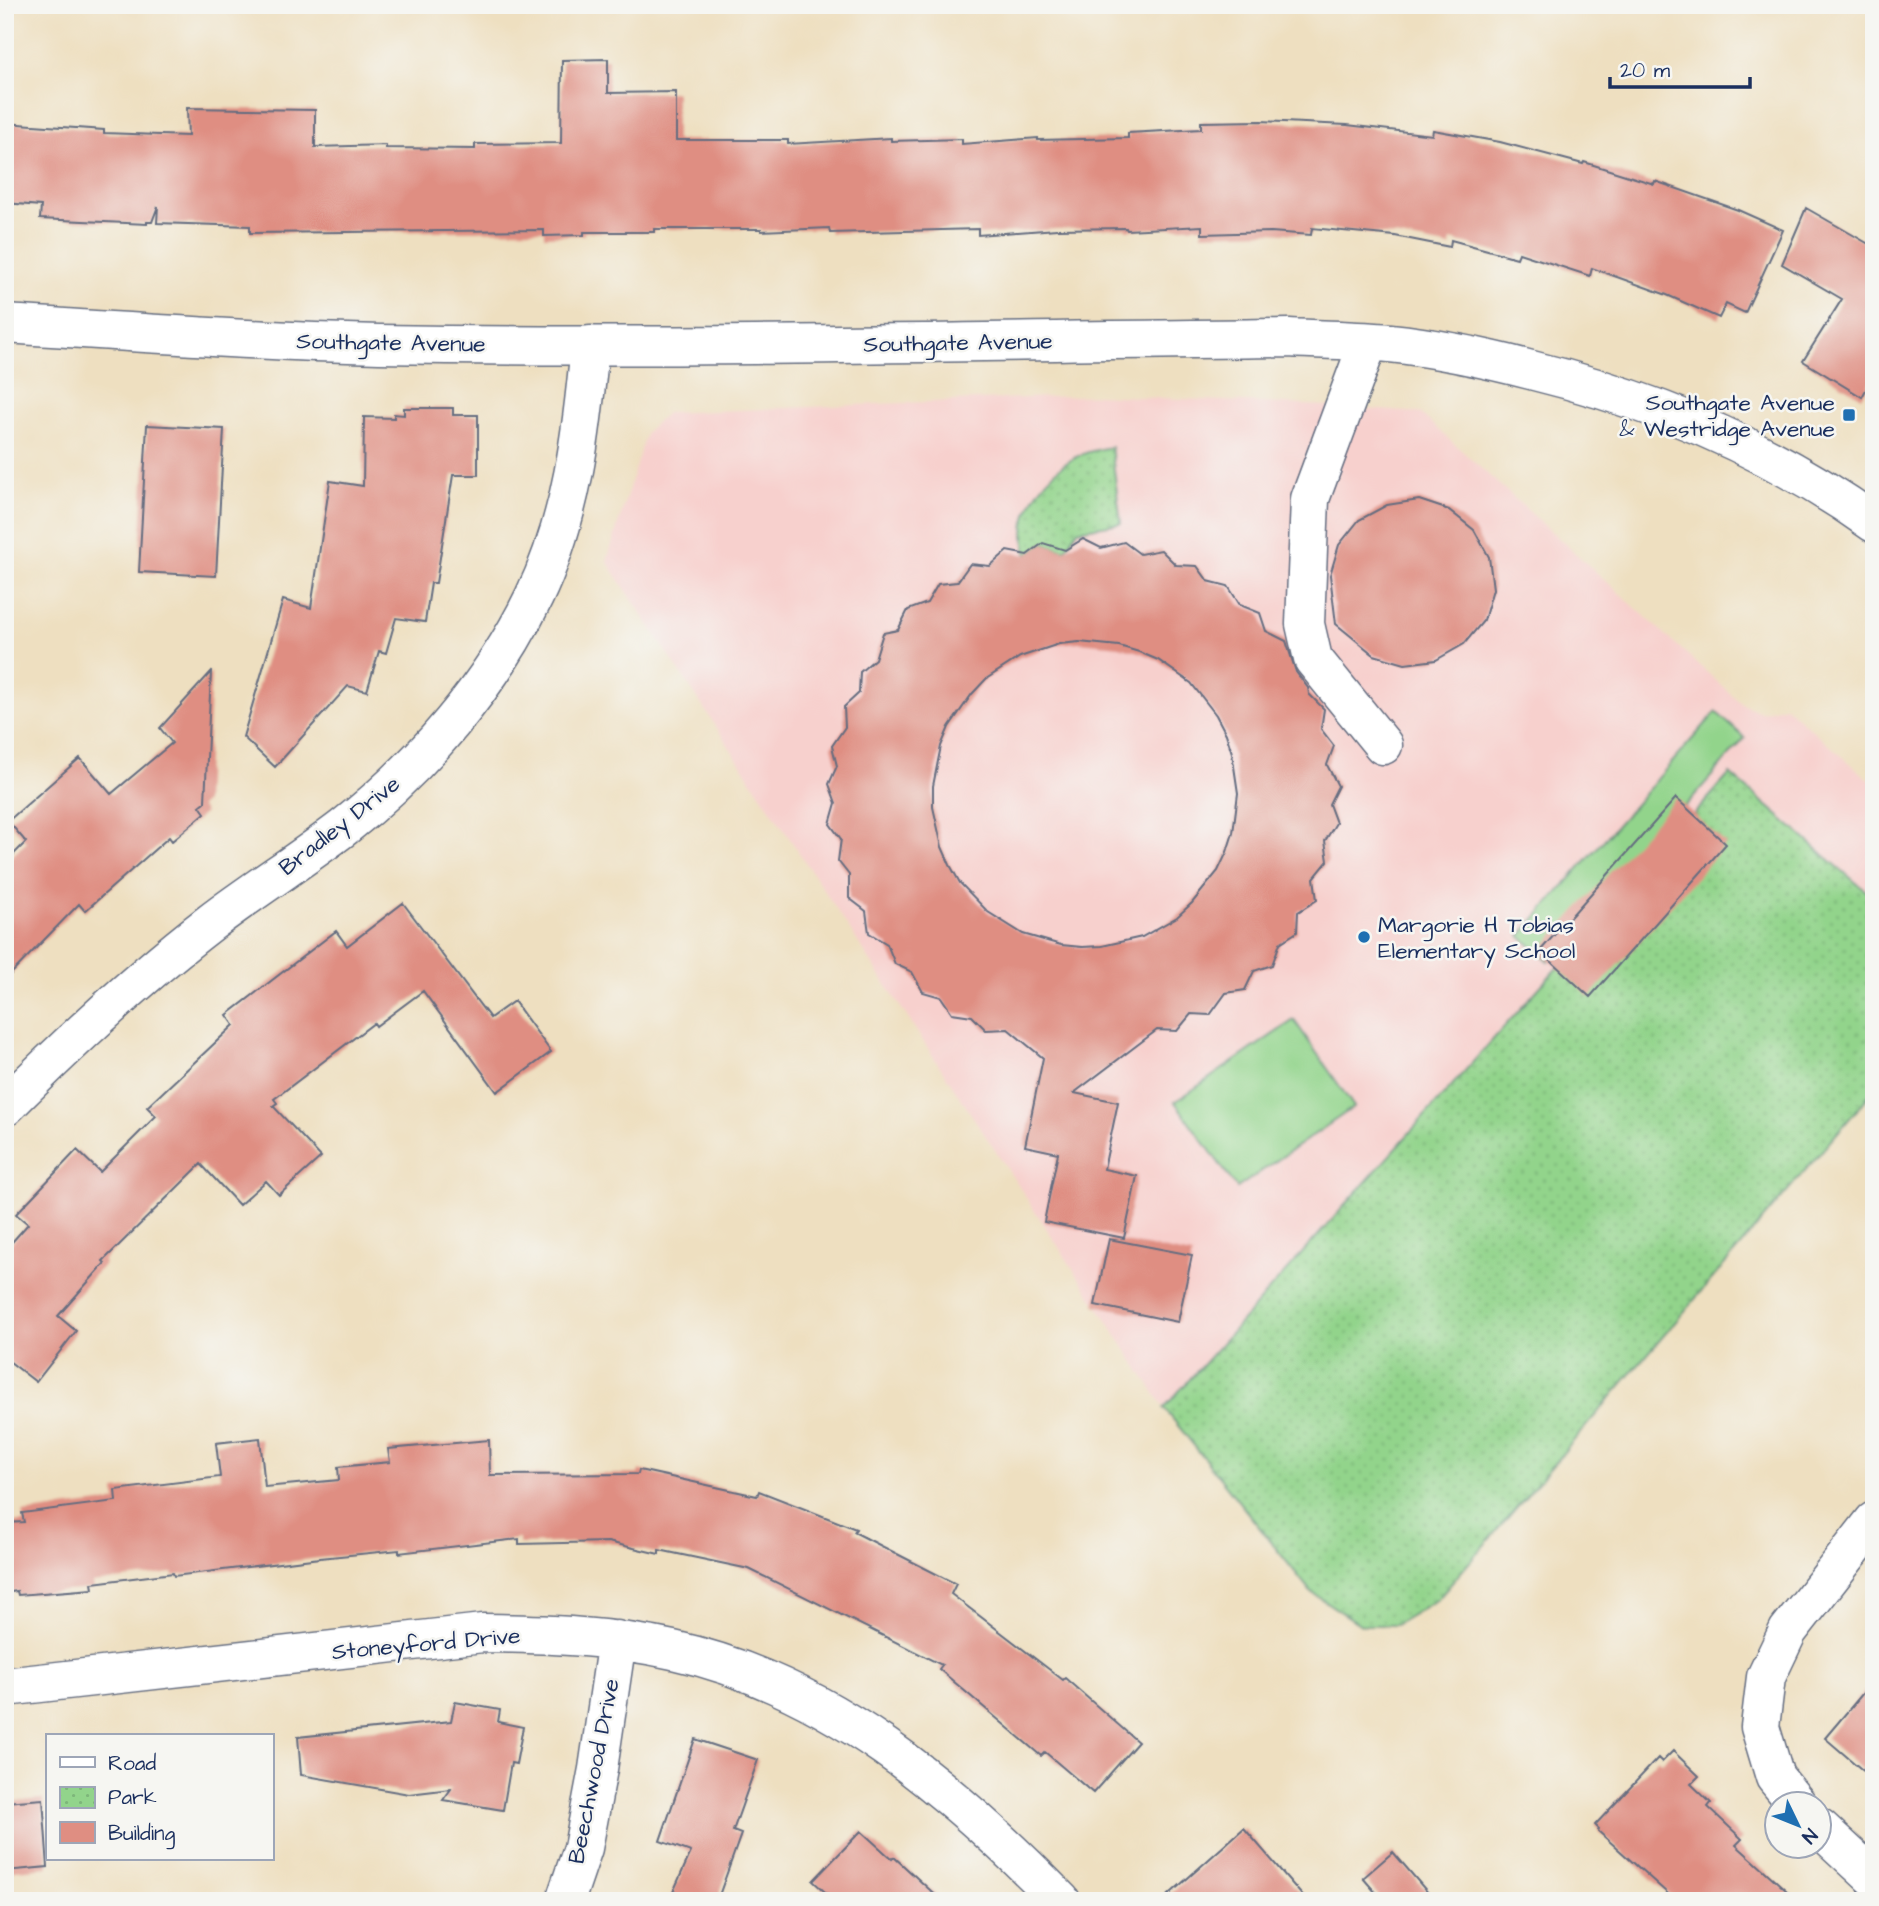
<svg xmlns="http://www.w3.org/2000/svg" width="1879" height="1906" viewBox="0 0 1879 1906" font-family="'Architects Daughter',sans-serif">
<style>
.built{fill:#f7d0cd}
.park{fill:url(#park-dots);stroke:#568274;stroke-width:2}
.pitch{fill:#92d48b;stroke:#568274;stroke-width:2}
.building{fill:#df8e82;fill-rule:evenodd}
.lines{fill:none;stroke-linecap:round;stroke-linejoin:round}
.minor-casing{stroke:#656d80;stroke-width:41}
.minor{stroke:#fff;stroke-width:38}
.poi-dot{fill:#1f6fb2;stroke:#f6f6f2;stroke-width:2.5}
.labels{text-anchor:middle;stroke-width:5;stroke-linejoin:round;paint-order:stroke}
.street-label{font-size:23px;fill:#1b2f5e;stroke:#f6f6f2}
.poi-label{font-size:23px;fill:#1b2f5e;stroke:#f6f6f2;text-anchor:end}
</style>
<defs>
<pattern id="park-dots" width="8" height="8" patternUnits="userSpaceOnUse" patternTransform="scale(1.75)"><rect width="8" height="8" fill="#92d48b"/><path d="M2 2h.1M6 6h.1" fill="none" stroke="#7db67a" stroke-width="1.8" stroke-linecap="round"/></pattern>
</defs>
<rect width="100%" height="100%" fill="#f6f6f2"/>
<filter id="ink" filterUnits="userSpaceOnUse"><feTurbulence type="fractalNoise" baseFrequency=".0143" numOctaves="2"/><feDisplacementMap in="SourceGraphic" scale="14" xChannelSelector="R" yChannelSelector="G"/><feConvolveMatrix kernelMatrix="1 2 1 2 8 2 1 2 1" color-interpolation-filters="sRGB"/></filter>
<filter id="wash" filterUnits="userSpaceOnUse"><feTurbulence type="fractalNoise" baseFrequency=".00686" numOctaves="4" result="noise"/><feDisplacementMap in="SourceGraphic" scale="28" xChannelSelector="R" yChannelSelector="G"/><feGaussianBlur stdDeviation="1.57" result="paint"/><feColorMatrix in="noise" values="0 0 0 0 0 0 0 0 0 0 0 0 0 0 0 0 0 1.4 0 .05"/><feComposite in="paint" operator="in"/></filter>
<g filter="url(#wash)">
<rect width="100%" height="100%" fill="#eedfc0"/>
<path class="built" d="M1098,395L1327,406L1420,413L1742,704L1761,712L1785,706L1874,784V1090L1438,1599L1395,1625H1361L1311,1592L1164,1407L607,561L646,432L666,413Z"/>
<path class="park" d="M1111,447L1121,523L1078,530L1065,550L1043,543L1027,555C1026,548 1024,540 1024,533C1024,503 1048,473 1074,458C1085,452 1099,449 1111,447Z
M1730,774L1874,898V1090L1438,1599L1395,1625H1361L1311,1592L1164,1408Z"/>
<path class="pitch" d="M1716,712L1745,738L1549,961L1520,936Z
M1294,1020L1354,1107L1237,1188L1175,1102Z"/>
<g id="blocks">
<path class="building" d="M608,59V93L676,92V140H788V144L891,138V141L962,139V144L1038,138V140L1128,138V133L1201,129V122L1261,121L1347,125L1432,135L1433,130L1500,142L1583,164L1584,162L1654,184L1655,181L1738,210L1783,230L1745,313L1726,304L1719,318L1667,295L1592,268L1590,276L1519,253L1517,258L1451,240L1450,247L1395,236L1312,228L1311,235L1271,232L1202,234V226L1127,230L1126,228L1057,229L978,235V229L830,233L829,228L761,231V229H654V232H584V235L544,236V230L250,233V226L157,223L158,206L152,222H147V224L40,219L41,206L5,203V123L104,130V133L188,136L187,108L315,110V147L386,145V148L475,149V144L561,143L562,60Z
M1806,208L1874,247V375L1862,397L1803,361L1842,299L1782,264Z
M404,408H453V415H478V475H453L436,583H431L425,622L396,618L386,653L379,651L367,691L348,686L275,767L243,737L283,600L311,608L330,481L363,486L364,417L394,418V414L404,415Z
M147,425L224,429L216,576L139,572Z
M1419,500L1449,510L1474,530L1489,557L1493,589L1484,620L1464,644L1436,660L1405,664L1374,655L1336,624L1330,575L1339,545L1359,520L1387,505Z
M1083,539L1101,548L1124,542L1140,554L1161,550L1176,565L1197,566L1208,581L1228,586L1240,605L1260,613L1266,631L1286,641L1296,672L1308,688L1309,694L1324,709L1321,729L1334,746L1327,765L1338,786L1329,804L1336,823L1325,841L1328,861L1314,878L1317,900L1298,912L1297,932L1280,943L1272,965L1254,971L1245,990L1226,993L1210,1015L1191,1014L1177,1031L1157,1030L1074,1093L1118,1102L1104,1169L1137,1176L1124,1238L1044,1222L1058,1153L1025,1146L1043,1058L1008,1029L986,1030L972,1016L952,1013L941,997L923,992L912,972L895,964L887,944L869,933L866,911L849,898V875L838,861L841,839L830,824L836,803L829,784L837,766L832,746L845,727L844,707L859,693L860,672L875,659L883,633L898,630L908,610L927,603L938,584L957,582L970,564L990,566L1007,551L1027,555L1043,543L1065,550ZM1079,642L1119,646L1139,652L1158,660L1191,683L1216,715L1226,734L1232,753L1238,793L1233,833L1227,852L1218,871L1192,903L1177,917L1142,937L1102,946L1082,947L1061,945L1023,934L988,912L960,883L950,865L942,847L933,807V786L941,746L949,727L972,694L986,679L1020,657L1059,644Z
M211,672L205,802L200,806L205,813L172,841L169,837L85,911L79,904L5,980V863L26,842L8,821L80,758L111,794L172,743L160,728Z
M1676,798L1726,844L1590,997L1540,951Z
M403,903L490,1018L514,1001L551,1052L497,1092L423,991L376,1026L374,1023L274,1099L277,1103L273,1106L321,1157L279,1195L266,1181L239,1205L201,1164L103,1261L105,1263L58,1316L76,1331L36,1382L5,1358V1250L28,1224L16,1214L77,1150L100,1172L156,1116L147,1107L234,1025L227,1015L336,931L347,946Z
M1109,1239L1192,1255L1178,1322L1095,1305Z
M260,1438L265,1487L339,1480L338,1467L390,1462L388,1449L489,1440L490,1475L638,1474L639,1470L757,1496L759,1491L856,1529L854,1532L956,1584L951,1594L1063,1680L1065,1678L1138,1742L1093,1793L1045,1752L1041,1756L939,1669L942,1665L749,1569L659,1550V1554L608,1542L519,1544V1539L399,1553V1550L320,1558L174,1576L173,1573L92,1583L93,1589L18,1595L17,1591L5,1593V1523L24,1522L22,1513L116,1501L115,1490L220,1477L216,1443Z
M1874,1680V1780L1825,1738Z
M455,1702L500,1710L498,1722L523,1727L516,1764L511,1763L503,1810L443,1800L451,1789L409,1794L301,1775L298,1737L451,1721Z
M695,1739L758,1760L733,1831L741,1834L717,1901H669L691,1852L660,1841Z
M1673,1751L1699,1776L1691,1784L1711,1803L1708,1807L1742,1839L1736,1845L1798,1901H1676L1598,1831L1599,1829L1595,1825L1658,1758L1662,1762Z
M43,1799L48,1867L5,1871V1802Z
M1244,1828L1307,1901H1162Z
M861,1831L892,1859L894,1857L942,1901H835L813,1881Z
M1393,1852L1435,1901H1383L1363,1878Z"/>
</g>
</g>
<g filter="url(#ink)">
<use href="#blocks" fill-opacity="0" stroke="#656d80" stroke-width="2"/>
<g class="lines">
<g class="minor-casing">
<path id="minor" d="M5,324C130,332 254,341 379,344C682,349 986,341 1289,338C1323,340 1357,340 1390,343C1438,348 1485,358 1531,370C1654,400 1771,449 1874,523
M1368,343L1310,499L1305,624L1313,659L1383,745
M5,1107C70,1042 137,979 210,923C253,890 300,861 343,828C421,767 491,686 534,597C572,518 582,432 590,345
M5,1687L483,1633C547,1634 610,1636 673,1650C830,1685 951,1789 1061,1901
M1797,1804L1775,1777L1760,1727L1766,1677L1788,1631L1874,1521
M1820,1828L1874,1878
M565,1901L583,1848L598,1769L617,1640"/>
</g>
<use href="#minor" class="minor"/>
</g>
</g>
<g class="poi-dot">
<rect x="1842" y="408" width="14" height="14" rx="3.5"/>
<circle cx="1364" cy="937" r="7"/>
</g>
<g class="labels">
<g class="street-label">
<text transform="translate(391 342) rotate(1)" y="8">Southgate Avenue</text>
<text transform="translate(958 342) rotate(-1)" y="8">Southgate Avenue</text>
<text transform="translate(339 825) rotate(-38)" y="8">Bradley Drive</text>
<text transform="translate(426 1643) rotate(-5)" y="8">Stoneyford Drive</text>
<text transform="translate(593 1771) rotate(-79)" y="8">Beechwood Drive</text>
</g>
<g class="poi-label">
<text x="1835" y="410">Southgate Avenue<tspan x="1835" dy="26">&amp; Westridge Avenue</tspan></text>
<text x="1378" y="932" text-anchor="start">Margorie H Tobias<tspan x="1378" dy="26">Elementary School</tspan></text>
</g>
</g>
<rect width="1879" height="1906" fill="none" stroke="#f6f6f2" stroke-width="28"/>
<rect x="46" y="1734" width="228" height="126" fill="#f6f6f2" stroke="#9ea6b7" stroke-width="2"/>
<rect x="60" y="1757" width="35" height="10" fill="#ffffff" stroke="#9ea6b7" stroke-width="2"/>
<text x="108" y="1770" font-size="21" fill="#1b2f5e">Road</text>
<rect x="60" y="1787" width="35" height="21" fill="url(#park-dots)" stroke="#9ea6b7" stroke-width="2"/>
<text x="108" y="1804" font-size="21" fill="#1b2f5e">Park</text>
<rect x="60" y="1822" width="35" height="21" fill="#df8e82" stroke="#9ea6b7" stroke-width="2"/>
<text x="108" y="1840" font-size="21" fill="#1b2f5e">Building</text>
<g transform="translate(1798 1825) rotate(133)"><circle r="33" fill="#f6f6f2" stroke="#9ea6b7" stroke-width="2"/>
<path d="M0-5L12 26L0 18L-12 26Z" fill="#1f6fb2"/>
<text y="-10" font-size="19" font-weight="bold" text-anchor="middle" fill="#1b2f5e">N</text>
</g>
<path d="M1610 77v10h140v-10" fill="none" stroke="#1b2f5e" stroke-width="3.5"/>
<text x="1620" y="77" font-size="21" fill="#1b2f5e" stroke="#f6f6f2" stroke-width="5" paint-order="stroke">20 m</text>
</svg>
